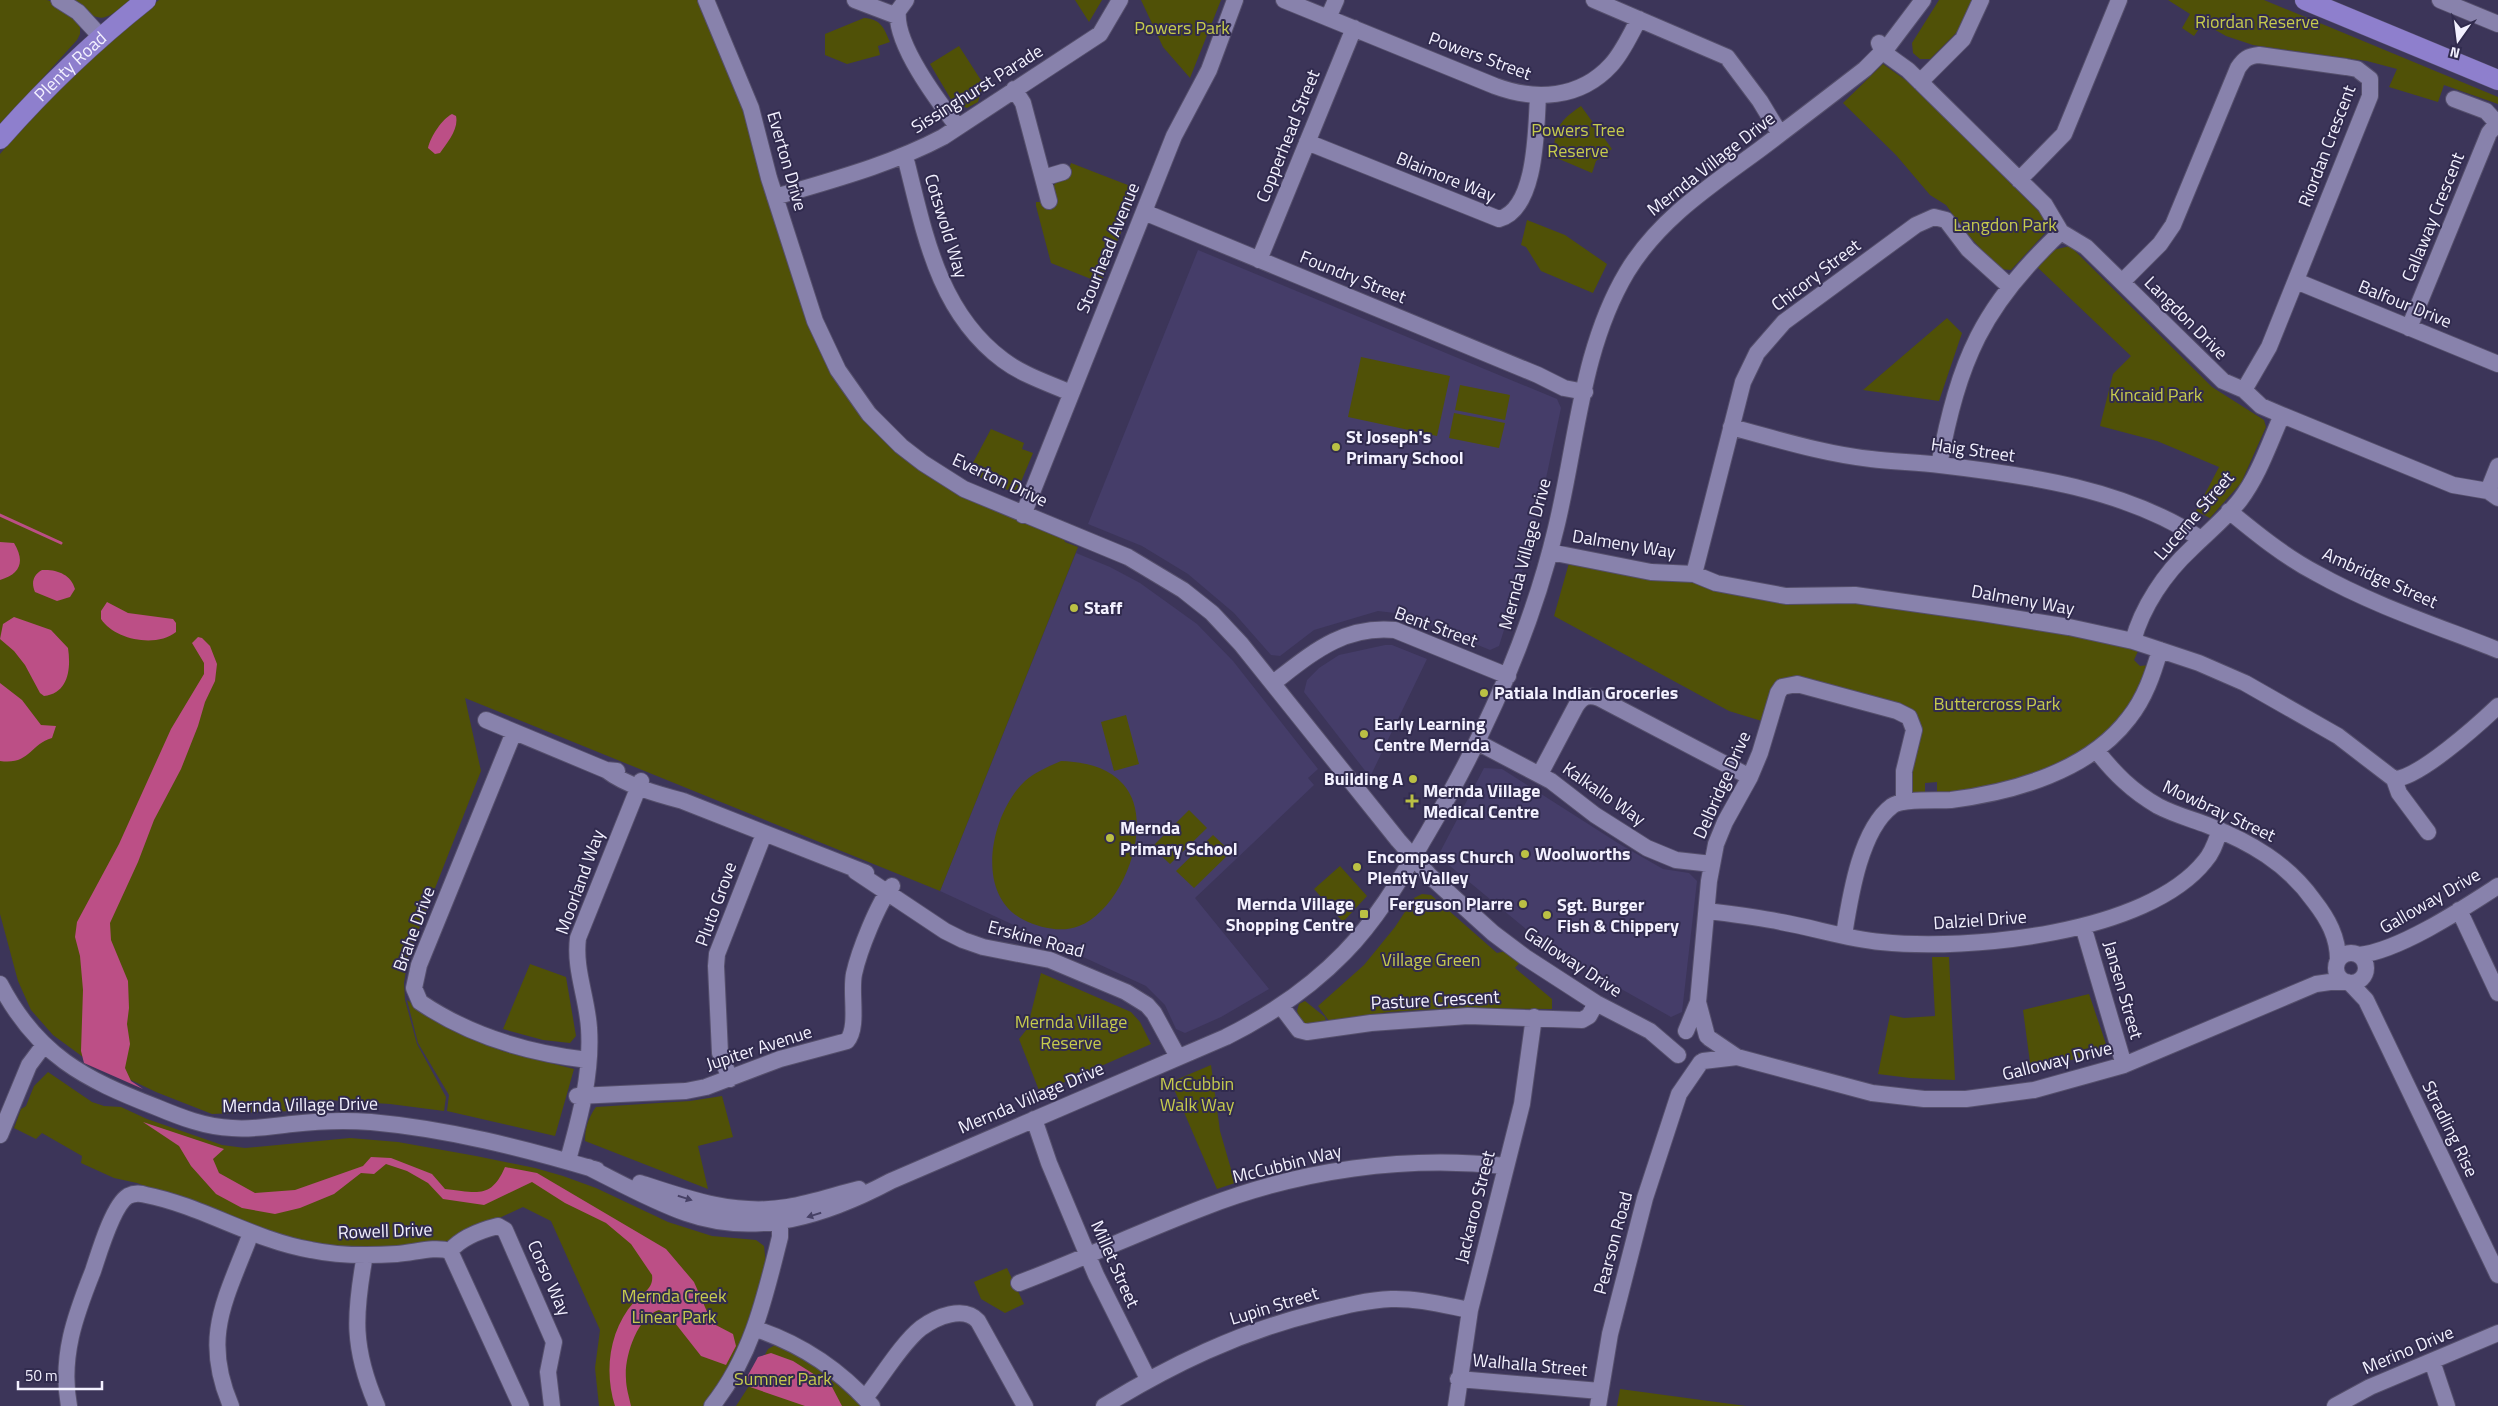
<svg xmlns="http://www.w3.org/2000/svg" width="2498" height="1406" viewBox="0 0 2498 1406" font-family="'Titillium Web',sans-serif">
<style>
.built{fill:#453d69}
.green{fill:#505107}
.water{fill:#bc4f86}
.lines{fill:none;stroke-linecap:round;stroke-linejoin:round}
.stream{stroke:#bc4f86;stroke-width:3}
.minor-casing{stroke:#554f6c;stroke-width:18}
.major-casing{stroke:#554f6c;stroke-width:21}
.minor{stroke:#8882ac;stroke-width:16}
.major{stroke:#8e7fcd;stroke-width:20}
.oneway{fill:#474166}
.poi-dot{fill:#bbc044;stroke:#312b4e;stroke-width:2}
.labels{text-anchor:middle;stroke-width:4;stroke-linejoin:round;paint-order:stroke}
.park-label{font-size:18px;fill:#c6cb4d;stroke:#312b4e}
.street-label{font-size:18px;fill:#f3f1ff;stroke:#312b4e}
.poi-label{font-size:18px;font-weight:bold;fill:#f3f1ff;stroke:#312b4e;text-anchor:start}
</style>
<rect width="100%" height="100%" fill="#3c3559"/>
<path class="built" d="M1198,250L1557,399L1561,408L1535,530L1499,646L1490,650L1403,614L1378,611L1314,630L1280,656L1271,655L1234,613L1188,574L1142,546L1088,524Z
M1076,553L1110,567L1140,583L1197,624L1233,661L1318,769L1308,778L1314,785L1195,898L1269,989L1221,1017L1185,1033L1176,1029L1165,1005L1146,986L940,891Z
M1385,645H1392L1427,659L1370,777L1304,692L1307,680L1319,668L1339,655Z
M1484,768L1502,769L1621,845L1663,869L1689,873L1697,881L1682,1012L1671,1017L1550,949L1438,856Z"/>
<path class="green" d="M0,0H47L55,3L80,24V34L77,40L0,125Z
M69,0H131C100,25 101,22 69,0Z
M159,0H700L746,111L800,295L885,439L1063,536L1065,542L1078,547L940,891L465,698L481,771L408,957L404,983L405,1000L417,1044L446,1097L444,1111L390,1104L329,1100L305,1104L292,1111L212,1114L156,1092L83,1057L53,1035L31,1010L18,981L0,914V154C48,97 101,46 159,0Z
M1075,0H1102L1089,22Z
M1141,0H1221L1190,78L1163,47Z
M1939,0H1972L1960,29L1930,59H1920L1913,53L1912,43Z
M2168,0H2264L2498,97V104L2444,85L2438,102L2389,87L2397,69L2367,61L2253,45L2226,36L2203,23L2194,36L2182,28L2190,14Z
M864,18C881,19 884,28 890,42L878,46L880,55L847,64L825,55V34Z
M959,46L986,88L981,92L978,102L967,108L952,101L930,64Z
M1883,64L1911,84L2040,213L2046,222L2045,233L2011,270L1999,269L1964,230L1946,205L1930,195L1896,155L1843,103Z
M1581,106L1612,149L1596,161L1592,173L1552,156C1557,128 1556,123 1581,106Z
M1071,163L1138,189L1101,283L1051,263L1036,206V202H1043L1057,181L1067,176Z
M1527,220L1565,235L1607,264L1593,293L1541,271L1526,247L1521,245Z
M2070,246L2212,387L2264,420L2266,427L2241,483L2210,518L2196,511L2219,467L2157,441L2100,426L2113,374L2131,356L2036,266L2053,250Z
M1947,318L1962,333L1939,401L1863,390Z
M1361,357L1450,376L1437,436L1348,417Z
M1460,385L1510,395L1505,420L1455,410Z
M1454,413L1505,423L1499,448L1449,438Z
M991,429L1024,443L1022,449L1033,453L1018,489L1012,492L968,472Z
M1569,563L1671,581H1693L1869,602L2100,639L2139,649L2134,660L2140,666L2150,665L2141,690L2111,731L2075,757L1999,787L1937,797V782L1925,783V797L1912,793L1909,787C1913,765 1926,732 1914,712L1789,677C1768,680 1769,704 1765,722L1729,711L1554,616Z
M1126,715L1139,764L1114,771L1101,722Z
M1061,761C1083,762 1107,766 1123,784C1157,821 1123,909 1079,926C1062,933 1040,928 1024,920C973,895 991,813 1025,781C1035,772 1048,767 1061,761Z
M1189,810L1207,828L1170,864L1152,847Z
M1213,835L1231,852L1194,888L1176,871Z
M1340,866L1367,896L1343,922L1314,889Z
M1422,894L1431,895L1497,953L1506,951L1521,961L1515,968L1552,999V1009L1450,1008L1389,1012L1329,1021L1318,1006L1364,965L1395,927L1414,898Z
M1932,957H1949L1955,1080L1910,1078L1878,1074L1890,1015L1904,1018L1935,1016Z
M530,964L566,977L576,1036L570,1043L543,1040L503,1029Z
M1041,973L1131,1012L1140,1022L1151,1044L1040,1093L1019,1039L1027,1029Z
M2089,994L2106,1044L2103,1052L2031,1070L2023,1010Z
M407,1000L444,1026L502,1051L574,1069L555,1136L447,1111L449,1095L418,1043Z
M1305,1001L1325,1017L1326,1022L1303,1025L1297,1011L1299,1004Z
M1211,1065L1220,1131L1235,1183L1217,1189L1171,1082Z
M48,1072L92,1102L104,1106L121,1107L147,1119L222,1145L245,1148L350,1138L398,1142L476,1156L535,1168L563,1176L596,1188L668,1222L712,1236L756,1240L764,1246L766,1264L748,1334L711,1397L703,1406H599L595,1368L600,1330L551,1221L523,1207L452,1240L431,1246L405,1250L303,1245L137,1183L114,1178L81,1163L82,1156L42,1133L36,1139L14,1128L21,1109L26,1106L34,1086Z
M722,1096L733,1137L698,1146L708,1189L585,1141C585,1128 588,1118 596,1107L690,1101Z
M1007,1268L1024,1304L1005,1313L981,1299L974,1282Z
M777,1344L823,1370L861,1406H736L749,1386L768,1349Z
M1620,1389L1746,1406H1617Z"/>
<path class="water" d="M452,114L456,116C459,129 447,143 440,153L435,154L428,148C431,136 442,119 452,114Z
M0,542L14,543C25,561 21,574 0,580Z
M42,570C56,569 71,574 75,589L70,597L57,601L35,592C31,583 33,575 42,570Z
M107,602L128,613L173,619L176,623V632C156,648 115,640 101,619V611Z
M14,617L51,630L68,648C71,668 69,693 44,696L40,693L25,665L14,651L0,639L3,624Z
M198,637L202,638L210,646L217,664L215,681L205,702L198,726L181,769L154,820L138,862L110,923L111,940L128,981L129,1008L127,1024L130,1044L125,1068L131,1081L143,1089L84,1063L81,1051L83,990L80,956L75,937L77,922L119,844L171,729L204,674V663L192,643Z
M0,683L22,700L41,725L56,726L52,738C29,745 30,765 0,761Z
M143,1122L224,1149L213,1159L219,1173L255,1193L295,1190L363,1166L371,1157L391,1158L432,1174L445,1189C476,1192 491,1200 505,1167L537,1173L666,1249L694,1282L712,1323L733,1334L736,1346L726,1365L701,1356L668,1314L659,1310C637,1317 624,1357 626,1379C626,1387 629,1397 631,1406H615C604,1372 609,1330 634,1302C642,1293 654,1289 652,1275L631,1244L606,1223L565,1203L532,1182L484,1205L443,1199L428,1183L407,1171L386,1164L374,1174L361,1173L334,1194L300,1208L275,1214L242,1208L216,1194L191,1166L179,1146Z
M771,1353L793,1361L831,1385L842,1406H805L750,1387L747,1377L758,1357Z"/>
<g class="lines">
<path class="stream" d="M0,515L61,543"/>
<g class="minor-casing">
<path id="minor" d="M59,0L78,12L101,37
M706,0L751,108L769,178L815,321L838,370L869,414L901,446L923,463L964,489L1128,557L1183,590L1212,613L1241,644L1398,840L1430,876L1493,933L1525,957L1596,1003L1650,1031L1678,1055
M855,0L897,16
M906,0L898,11C894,43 938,101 957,126
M1284,0L1495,86C1535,101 1580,99 1611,65C1623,52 1630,35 1639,19
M1594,0L1727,57L1760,101L1780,134
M2440,0L2498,24
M1328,18L1336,0
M1879,43L1883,52L1908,70L2045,205L2061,232L2086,247L2223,381L2244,390L2261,406L2282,415L2453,485L2488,491L2498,498
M1920,82L1963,39L1981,0
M1014,89L1023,103L1049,201
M2454,99L2486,111L2497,123
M1307,142L1499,219C1537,209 1536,128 1538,96
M905,156C924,230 937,311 1003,360C1023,375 1048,383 1071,393
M1043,178L1063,172
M2019,180L2064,134L2119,0
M775,197C832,180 890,165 943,137L1100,34L1120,0
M1144,212L1538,375L1564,388L1585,392
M1259,260L1354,28
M2296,281L2498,364
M2122,282L2160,244L2173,225L2238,68C2244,59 2248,56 2259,55L2346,67L2357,69L2370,79V96L2269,347L2244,390
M2409,328L2489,133L2498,122
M1731,427C1777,439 1824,454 1871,459C1894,462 1917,462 1940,465C2027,475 2126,489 2201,539
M1939,465C1959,360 1982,306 2061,232
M2488,491L2498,466
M2229,511C2257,534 2284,556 2316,573C2373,605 2437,626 2498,650
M1023,515L1174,136L1209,70L1235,0
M1550,552L1651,572L1694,574L1716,583L1786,596L1855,595L1982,613L2069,627L2133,641L2199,663L2245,683L2338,736L2394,779L2399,793L2428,832
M1694,574L1743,382L1757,353L1784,322L1916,225L1934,217L1946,220L1968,249L2009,286
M2133,641C2142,607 2165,573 2191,549C2207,533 2226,518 2240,500C2259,475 2269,444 2282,415
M1273,683C1311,654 1343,625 1395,630L1508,676
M486,720L606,770L617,771
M514,732L419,965L414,988L420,1002C470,1036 528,1053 588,1060
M1477,742L1551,781L1595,815L1647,848L1676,860L1712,864
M2096,750C2114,773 2132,791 2158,806C2173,814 2191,819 2207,825C2250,842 2287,863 2314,901C2328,919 2338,937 2338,960
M606,770C627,786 657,794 683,801L866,873
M1540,774L1576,706C1582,697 1588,694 1599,698L1750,777
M2394,779C2418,779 2479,724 2498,706
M855,871L945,931L963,940L983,947L1050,960L1126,992L1147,1005L1154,1013L1178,1057
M2459,910L2498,993
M1707,911C1731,914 1757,917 1781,922C1815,928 1848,939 1881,942C1969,951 2147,934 2205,861C2213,852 2216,841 2220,830
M2083,926L2124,1065
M1844,935C1850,898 1860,830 1892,806C1902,798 1937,801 1951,800C2014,792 2089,771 2129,718C2145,698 2153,674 2160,650
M2336 968a15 15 0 1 1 30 0a15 15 0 1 1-30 0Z
M2359,955C2399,951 2464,908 2498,886
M2350,983L2366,1000L2498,1275
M0,984C37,1055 84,1079 156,1107C180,1117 205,1127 232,1128C252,1130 272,1126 292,1124C318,1121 345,1120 371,1122C448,1129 523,1148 597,1170
M1698,1002L1707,1036
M1281,1006L1299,1030L1307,1032L1371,1023L1468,1016L1582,1020L1589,1016L1596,1003
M1686,1031L1698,1002L1709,881L1716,844L1725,822L1750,777L1760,753L1778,693L1782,687L1797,684L1897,711L1909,717L1914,730L1904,771V802
M1709,1038L1737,1057L1872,1093L1924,1099H1966L2034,1090L2124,1065L2316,984L2330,982H2347
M1703,1061L1737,1057
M730,1079L720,1053L716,966L717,954L764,834
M577,1096L686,1091L706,1087L780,1059L847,1041C859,1027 850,993 854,974C859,951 878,903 892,886
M1034,1119L1049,1163L1096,1275L1148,1379
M0,1135L29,1065L44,1045
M568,1160C580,1117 592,1074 589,1028C587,997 574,969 578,938L641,781
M588,1167C620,1183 652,1201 686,1213C757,1238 827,1215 891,1181L1226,1037C1270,1015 1310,988 1344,953C1379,917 1402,876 1427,834C1484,737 1530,637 1556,528C1577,443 1581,349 1627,272C1659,219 1710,186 1759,150C1795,123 1830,96 1865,69L1889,45L1923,0
M640,1183C688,1199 736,1216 788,1207C812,1203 835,1195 859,1189
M450,1251C461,1238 482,1230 498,1226L505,1230L554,1342L548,1372L552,1406
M365,1255C354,1315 352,1348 377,1406
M1019,1283C1082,1259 1142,1231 1205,1207C1300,1170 1405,1155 1506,1166
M756,1329C801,1344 840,1370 872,1406
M2432,1361L2447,1406
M1458,1379L1600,1391
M865,1398C881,1378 902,1343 921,1328C936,1317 964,1305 978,1321L1025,1406
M69,1406C60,1357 75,1316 93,1271C99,1253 113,1205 128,1196C134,1193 140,1193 146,1195C202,1206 253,1240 311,1250C339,1256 368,1256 397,1254C414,1253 434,1246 450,1251L521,1406
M231,1406C201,1336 226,1299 251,1233
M712,1406C752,1356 765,1297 780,1237V1222L774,1212
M1104,1406C1171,1365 1239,1332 1316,1313C1340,1307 1366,1300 1391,1299C1417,1298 1444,1305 1470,1310
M1456,1406L1470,1310L1522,1104L1534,1017
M1598,1406L1610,1334L1645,1198L1679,1094L1701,1062
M2335,1406L2370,1387L2498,1333"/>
</g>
<g class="major-casing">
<g id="major">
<path d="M2305,0L2498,80"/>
<path id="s1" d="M0,139C45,88 93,42 146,0"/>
</g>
</g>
<use href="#minor" class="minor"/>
<use href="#major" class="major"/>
</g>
<defs><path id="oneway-solid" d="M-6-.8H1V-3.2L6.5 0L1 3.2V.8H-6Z" transform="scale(1.25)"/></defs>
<g class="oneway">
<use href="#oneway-solid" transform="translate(685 1198) rotate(17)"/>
<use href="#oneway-solid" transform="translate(814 1215) rotate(163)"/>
</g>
<g class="poi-dot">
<circle cx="1336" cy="447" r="5"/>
<circle cx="1074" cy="608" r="5"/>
<circle cx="1484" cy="693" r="5"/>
<circle cx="1364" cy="734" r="5"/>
<circle cx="1413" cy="779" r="5"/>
<path d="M1409.5 793.5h5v5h5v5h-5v5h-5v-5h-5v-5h5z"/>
<circle cx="1110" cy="838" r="5"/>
<circle cx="1525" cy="854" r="5"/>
<circle cx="1357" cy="867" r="5"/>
<circle cx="1523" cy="904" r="5"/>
<rect x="1359" y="909" width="10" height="10" rx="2.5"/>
<circle cx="1547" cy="915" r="5"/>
</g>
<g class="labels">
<g class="park-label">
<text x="2257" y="28">Riordan Reserve</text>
<text x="1182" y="34">Powers Park</text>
<text x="1578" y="136">Powers Tree<tspan x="1578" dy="21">Reserve</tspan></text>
<text x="2005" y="231">Langdon Park</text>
<text x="2156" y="401">Kincaid Park</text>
<text x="1997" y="710">Buttercross Park</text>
<text x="1431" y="966">Village Green</text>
<text x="1071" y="1028">Mernda Village<tspan x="1071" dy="21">Reserve</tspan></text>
<text x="1197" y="1090">McCubbin<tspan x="1197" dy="21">Walk Way</tspan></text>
<text x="674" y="1302">Mernda Creek<tspan x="674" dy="21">Linear Park</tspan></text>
<text x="783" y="1385">Sumner Park</text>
</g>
<g class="street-label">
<text transform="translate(1480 56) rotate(20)" y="6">Powers Street</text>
<text dy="6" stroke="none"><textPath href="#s1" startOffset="101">Plenty Road</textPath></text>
<text transform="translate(977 89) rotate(-32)" y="6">Sissinghurst Parade</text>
<text transform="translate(1288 136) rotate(-68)" y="6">Copperhead Street</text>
<text transform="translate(2327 146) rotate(-69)" y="6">Riordan Crescent</text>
<text transform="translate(787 161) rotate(74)" y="6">Everton Drive</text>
<text transform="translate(1711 164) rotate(-38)" y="6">Mernda Village Drive</text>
<text transform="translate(1446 177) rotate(22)" y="6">Blaimore Way</text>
<text transform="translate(2433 217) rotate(-68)" y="6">Callaway Crescent</text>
<text transform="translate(946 226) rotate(73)" y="6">Cotswold Way</text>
<text transform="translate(1108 248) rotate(-68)" y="6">Stourhead Avenue</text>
<text transform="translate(1816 275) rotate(-37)" y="6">Chicory Street</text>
<text transform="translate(1353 277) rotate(22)" y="6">Foundry Street</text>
<text transform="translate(2405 304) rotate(22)" y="6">Balfour Drive</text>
<text transform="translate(2186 318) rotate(45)" y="6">Langdon Drive</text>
<text transform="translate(1973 450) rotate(8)" y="6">Haig Street</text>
<text transform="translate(1000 480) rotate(25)" y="6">Everton Drive</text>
<text transform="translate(2194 516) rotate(-49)" y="6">Lucerne Street</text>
<text transform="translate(1624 544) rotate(9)" y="6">Dalmeny Way</text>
<text transform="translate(1525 554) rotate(-75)" y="6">Mernda Village Drive</text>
<text transform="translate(2380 578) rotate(24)" y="6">Ambridge Street</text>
<text transform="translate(2023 600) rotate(10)" y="6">Dalmeny Way</text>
<text transform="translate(1436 627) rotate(20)" y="6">Bent Street</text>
<text transform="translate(1722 785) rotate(-66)" y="6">Delbridge Drive</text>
<text transform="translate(1604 794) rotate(35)" y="6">Kalkallo Way</text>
<text transform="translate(2219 811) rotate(25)" y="6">Mowbray Street</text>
<text transform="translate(580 882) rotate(-70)" y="6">Moorland Way</text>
<text transform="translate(2430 901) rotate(-30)" y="6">Galloway Drive</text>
<text transform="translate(716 904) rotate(-70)" y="6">Pluto Grove</text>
<text transform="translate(1980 920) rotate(-4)" y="6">Dalziel Drive</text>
<text transform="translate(414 929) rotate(-70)" y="6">Brahe Drive</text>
<text transform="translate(1036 939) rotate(15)" y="6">Erskine Road</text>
<text transform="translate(1573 962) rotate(33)" y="6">Galloway Drive</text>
<text transform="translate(2123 990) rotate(74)" y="6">Jansen Street</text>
<text transform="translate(1435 1000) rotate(-3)" y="6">Pasture Crescent</text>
<text transform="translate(759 1048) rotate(-18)" y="6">Jupiter Avenue</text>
<text transform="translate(2057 1061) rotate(-14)" y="6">Galloway Drive</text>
<text transform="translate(1031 1098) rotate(-23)" y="6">Mernda Village Drive</text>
<text transform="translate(300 1105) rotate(-1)" y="6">Mernda Village Drive</text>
<text transform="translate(2450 1129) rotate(64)" y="6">Stradling Rise</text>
<text transform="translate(1287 1164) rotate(-14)" y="6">McCubbin Way</text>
<text transform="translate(1475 1207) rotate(-76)" y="6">Jackaroo Street</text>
<text transform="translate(385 1231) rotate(-2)" y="6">Rowell Drive</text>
<text transform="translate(1613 1243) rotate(-75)" y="6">Pearson Road</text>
<text transform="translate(1115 1264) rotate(66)" y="6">Millet Street</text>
<text transform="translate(549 1278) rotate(66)" y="6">Corso Way</text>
<text transform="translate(1274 1306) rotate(-17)" y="6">Lupin Street</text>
<text transform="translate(2408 1350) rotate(-23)" y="6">Merino Drive</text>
<text transform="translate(1530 1365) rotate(5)" y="6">Walhalla Street</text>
</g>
<g class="poi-label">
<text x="1346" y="443">St Joseph's<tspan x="1346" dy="21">Primary School</tspan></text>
<text x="1084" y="614">Staff</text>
<text x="1494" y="699">Patiala Indian Groceries</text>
<text x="1374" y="730">Early Learning<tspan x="1374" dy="21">Centre Mernda</tspan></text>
<text x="1403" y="785" text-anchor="end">Building A</text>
<text x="1423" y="797">Mernda Village<tspan x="1423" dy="21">Medical Centre</tspan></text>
<text x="1120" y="834">Mernda<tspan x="1120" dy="21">Primary School</tspan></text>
<text x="1535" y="860">Woolworths</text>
<text x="1367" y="863">Encompass Church<tspan x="1367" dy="21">Plenty Valley</tspan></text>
<text x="1354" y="910" text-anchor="end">Mernda Village<tspan x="1354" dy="21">Shopping Centre</tspan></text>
<text x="1513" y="910" text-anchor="end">Ferguson Plarre</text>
<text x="1557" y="911">Sgt. Burger<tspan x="1557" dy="21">Fish &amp; Chippery</tspan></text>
</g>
</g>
<g transform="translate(2458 40) rotate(194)" stroke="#312b4e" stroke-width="4" paint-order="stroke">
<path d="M0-4L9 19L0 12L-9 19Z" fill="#f3f1ff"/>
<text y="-8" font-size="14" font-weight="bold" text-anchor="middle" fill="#f3f1ff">N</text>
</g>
<path d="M18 1381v8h84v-8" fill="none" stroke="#f3f1ff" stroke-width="2.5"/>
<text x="25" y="1381" font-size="15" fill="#f3f1ff" stroke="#312b4e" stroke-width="4" paint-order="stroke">50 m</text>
</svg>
